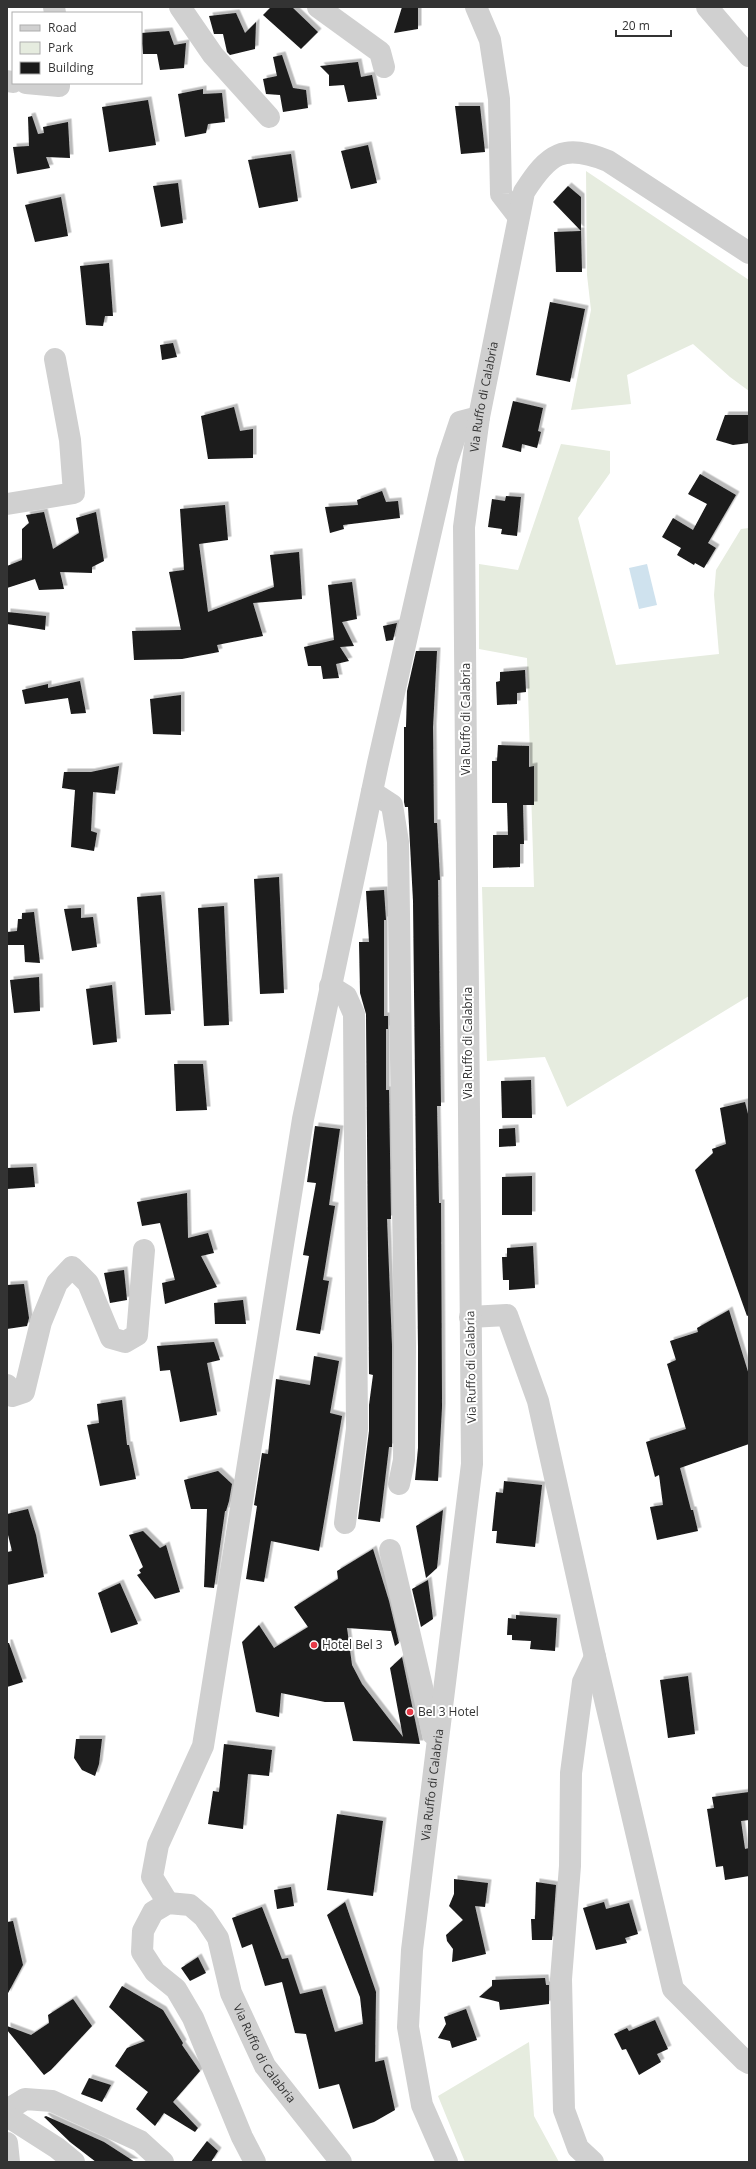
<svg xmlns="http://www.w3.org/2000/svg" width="756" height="2169" viewBox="0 0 756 2169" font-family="'Open Sans',sans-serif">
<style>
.green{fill:#e6ecdf}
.water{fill:#cfe2ee}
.building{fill:#1a1a1a;filter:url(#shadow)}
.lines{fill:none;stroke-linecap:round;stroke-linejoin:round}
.minor{stroke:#d0d0d0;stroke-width:22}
.poi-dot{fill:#e63946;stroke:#fff;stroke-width:1.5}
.labels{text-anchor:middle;stroke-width:4;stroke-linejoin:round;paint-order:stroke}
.street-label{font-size:12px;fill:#333;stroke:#fff}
.poi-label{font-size:12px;fill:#333;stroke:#fff;text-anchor:start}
</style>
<defs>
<filter id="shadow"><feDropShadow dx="3.5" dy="-3.5" stdDeviation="0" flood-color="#0004"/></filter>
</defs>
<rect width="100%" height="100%" fill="#fff"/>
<path class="green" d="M586,171L749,280V391L730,377L693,344L627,375L631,404L571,410L591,310L587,275Z
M561,444L610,451V473L578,518L616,665L719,654L714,595L716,570L741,529L749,528V996L567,1107L545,1057L487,1061L482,887H534L527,658L479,649V564L518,570Z
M529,2042L534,2116L559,2162H465L438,2096Z"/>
<path class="water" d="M647,564L657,605L639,609L629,568Z"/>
<path class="building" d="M271,7H292L318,32L301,49L263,15Z
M402,7H418V29L394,33Z
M236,13L245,33L256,22L255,49L230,55L227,52L223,34H214L209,16Z
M169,31L174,45L186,43L184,68L160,70L157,54H143L141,33Z
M282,55L293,88L306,90L308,108L283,112L280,95L266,94L263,79L277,76L273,57Z
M358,62L361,77L372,75L377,99L348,102L344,85L329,86V75L320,66Z
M203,89V94L222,93L225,122L208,124L206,133L185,137L178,94Z
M148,100L156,145L109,152L102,107Z
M455,106H480L485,152L461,154Z
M32,116L38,134L44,133L43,127L68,122L70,158L46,157L50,168L17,174L13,147L29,146L28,117Z
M368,145L377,183L351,189L341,151Z
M291,154L298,201L259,208L248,160Z
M178,183L183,223L161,227L153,186Z
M568,186L581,197V231L553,202Z
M61,197L68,236L35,242L25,205Z
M581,231L582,272H556L554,232Z
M109,263L113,316H105L103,326L86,325L80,266Z
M550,302L585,309L570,382L536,375Z
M173,343L177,357L162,360L160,345Z
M513,401L543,408L538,431L541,432L537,448L522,444L521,452L502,447Z
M234,407L240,431L253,429V458L208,459L201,416Z
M725,415H749V443L733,445L716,440Z
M700,474L736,495L708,543L716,548L704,568L695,563L694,565L677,555L681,548L662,537L673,518L693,530L707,504L688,494Z
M382,491L386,502L398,501L400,518L343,525L344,529L330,533L325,507L358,505L357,500Z
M506,496L521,497L517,536L501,534L502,529L488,527L492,499L505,501Z
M225,505L228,540L199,544L208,612L274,587L270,555L299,552L302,599L253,603L263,636L217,645L219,652L182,659L134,660L132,631L181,630L169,572L184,570L180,509Z
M44,512L53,549L79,533L76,518L96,512L104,561L92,567V573L60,572L64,589L39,590L35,579L7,588V566L22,560V529L29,523L26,515Z
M352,582L357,619L342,622L354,646L340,647L349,661L336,664L339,678L323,679L321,666H308L304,647L334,640L328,585Z
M7,612L46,616L45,630L7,624Z
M397,623L393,640L386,641L383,626Z
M416,651H437L433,727L434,823H437L440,880H438L441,1106H437L439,1203H441L442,1407L438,1481L415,1480L418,1448V1346L413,901L408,807H405L404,802V727H406L407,691Z
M525,670L526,692L517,693V704L497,705L496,682L500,681V672Z
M80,681L86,713L71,714L68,698L25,704L22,690L48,684V688Z
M181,695V735L153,734L150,699Z
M498,745L529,746V767L534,766V805H523L524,844H520V867L493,868V835H508L507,803H492V761H497Z
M119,766L115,794L93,792L91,831L97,833L94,851L71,847L75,790L62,788L64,772H91Z
M279,877L284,993L260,994L254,879Z
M384,890L386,920H384V1016H388V1029H386V1090H389L391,1219H387L392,1346V1447H389L380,1522L358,1519L369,1431V1405L373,1375L369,1374L366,1014L360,993L359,942H369L366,891Z
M161,895L171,1014L145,1015L137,897Z
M224,906L229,1025L204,1026L198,908Z
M81,908V918L93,917L97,947L72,951L64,909Z
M34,912L40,963L25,962L24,945H7V932L17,931L18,919H22V913Z
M39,977L40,1011L14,1013L10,980Z
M112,985L117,1042L93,1045L86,989Z
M174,1064H203L207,1110L176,1111Z
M531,1080L532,1118H502L501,1081Z
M745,1102L749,1118V1315L747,1316L695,1170L713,1153L712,1149L726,1144L720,1108Z
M315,1126L340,1129L329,1205L335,1206L323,1280L329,1281L320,1334L296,1330L309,1256L303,1255L316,1183L307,1182Z
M515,1128L516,1146L499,1147V1129Z
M33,1167L35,1187L7,1189V1168Z
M532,1176V1215H502V1177Z
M187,1193L188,1238L208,1233L214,1253L201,1256L217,1287L165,1304L162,1283L175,1280L160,1223L142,1226L137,1202Z
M533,1246L535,1288L509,1290V1280H503L502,1257H507V1248Z
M124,1270L127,1300L110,1303L104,1273Z
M24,1284L29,1318L27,1326L7,1329V1285Z
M243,1300L246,1324H215L214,1303Z
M729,1310L749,1375V1444L680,1468L691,1510H693L698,1531L657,1540L650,1507L663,1505L659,1475L655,1477L646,1442L686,1429L667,1364L676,1360L670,1341L698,1332L697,1328Z
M214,1342L220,1360L207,1363L217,1415L180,1422L170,1370L160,1371L157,1346Z
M314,1356L339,1361L330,1413L342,1416L319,1551L271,1541L264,1582L246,1579L257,1506L254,1505L262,1453L268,1454L276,1379L310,1385Z
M122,1400L127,1445H129L136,1479L100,1486L87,1425L99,1423L97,1404Z
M218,1471L232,1484L229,1501L226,1511H225L214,1588L204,1587L207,1509H191L184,1480Z
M504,1481L542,1485L535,1547L496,1543L497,1531H492L496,1492L503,1493Z
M28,1509L36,1535L44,1577L7,1585V1552L12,1551L7,1531V1514Z
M443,1510L437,1568L426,1578L416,1526Z
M143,1531L160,1548L166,1545L180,1592L155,1599L137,1575L141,1573L139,1570L143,1567L129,1535Z
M373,1549L389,1601L399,1643L395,1646L391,1631L347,1628L352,1665L362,1684L403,1737L390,1668L402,1657L420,1744L353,1741L344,1702H325L281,1693L279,1717L256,1712L242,1642L259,1625L274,1648L308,1627L294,1607L338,1579L337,1571Z
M428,1580L433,1619L421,1627L412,1589Z
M120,1583L138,1624L111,1633L98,1593Z
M516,1615L557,1618L555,1651L530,1649L531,1641L512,1640V1635H507L508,1618L516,1619Z
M7,1643H9L23,1682L7,1687Z
M688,1676L695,1734L668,1738L660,1680Z
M76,1739H102L99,1764L95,1776L82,1770L74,1758Z
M224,1744L272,1750L269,1776L248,1774L243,1829L208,1824L213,1791L219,1792Z
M749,1792V1820L741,1821L745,1849L749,1848V1876L725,1880L723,1866L716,1867L707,1809L714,1808L712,1797Z
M337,1814L383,1821L373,1896L327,1890Z
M454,1879L488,1883L485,1907L475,1906L486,1954L452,1962L453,1949L447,1941L446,1935L463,1920L449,1906L454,1894Z
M536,1882L556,1885L552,1940H532L531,1919H535Z
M291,1887L294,1906L277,1909L274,1890Z
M345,1902L376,1992L375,2062L384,2060L395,2110L374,2122L353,2129L339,2084L319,2089L306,2034L295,2033L282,1982L265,1986L252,1944L242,1948L232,1918L262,1907L282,1959L288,1958L300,1994L322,1989L335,2032L363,2024L360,1997L327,1915Z
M604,1902L606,1909L629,1903L638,1934L625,1938L627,1943L596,1950L583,1908Z
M13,1921L23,1965L7,1995V1922Z
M198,1957L206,1973L190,1981L181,1968Z
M545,1978L546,1985H549V2004L500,2010L499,2002L479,1997L492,1986V1980Z
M122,1986L163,2010L183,2043L182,2045L200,2071L173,2102L198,2128L195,2132L164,2113L155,2126L136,2109L148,2092L115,2066L127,2048L145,2041L109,2007Z
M73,1999L92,2026L51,2070L44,2075L7,2030V2026L31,2035L49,2023L48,2015Z
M466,2009L477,2040L452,2048L450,2041L438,2038L446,2024L444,2017Z
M655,2020L668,2049L657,2054L661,2062L639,2075L626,2049L622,2050L614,2034L627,2028L629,2031Z
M89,2078L111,2085L102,2102L81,2094Z
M46,2116L104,2142L135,2162H96L70,2142L44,2117Z
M207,2141L218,2151L211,2162H191Z"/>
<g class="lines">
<g class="minor">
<path d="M54,7L55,13"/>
<path d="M180,7L213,55L269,117"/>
<path d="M318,7L380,52L384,67"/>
<path d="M476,7L490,40L499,99L501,194L518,216"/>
<path d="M707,7L749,56"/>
<path d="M7,81L13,82"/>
<path d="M26,83L59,86V83"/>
<path d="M7,504L74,493L70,440L55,359"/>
<path d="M372,792L392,805L398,842L405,1346L404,1460L399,1484"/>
<path d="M330,986L346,996L354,1014L357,1429L345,1523"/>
<path d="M470,1317L507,1315L538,1401L595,1657L673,1989L744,2060L749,2063"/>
<path d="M7,1385L12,1396L24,1392L41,1322L57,1283L72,1267L88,1283L111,1338L125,1342L137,1335L144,1250"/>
<path d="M390,1550L433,1734"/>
<path d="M168,1903L152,1877L158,1845L203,1746L303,1119L378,763L447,461L460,422L479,417"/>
<path d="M7,2110L25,2099L52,2101L140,2141L163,2162"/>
<path d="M7,2116L57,2148L74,2162"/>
<path d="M7,2143L9,2162"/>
<path id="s1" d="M255,2162L242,2137L193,2018L176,1989L155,1972L142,1952L143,1931L153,1912L168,1903L190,1905L204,1917L218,1938L231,1993L265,2066L341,2162"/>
<path id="s2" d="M447,2162L422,2105L408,2027L412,1950L472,1464L464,527L479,417L524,192C549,153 563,143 608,161L749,253"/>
<path d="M593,2162L578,2148L564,2110L561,1979L570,1866L571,1773L583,1682L595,1657"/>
</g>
</g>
<g class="poi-dot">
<circle cx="314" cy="1645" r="4"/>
<circle cx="410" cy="1712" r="4"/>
</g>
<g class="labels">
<g class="street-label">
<text dy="4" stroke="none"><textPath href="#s2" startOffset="1777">Via Ruffo di Calabria</textPath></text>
<text transform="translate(466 719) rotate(-90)" y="4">Via Ruffo di Calabria</text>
<text transform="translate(468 1043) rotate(-90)" y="4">Via Ruffo di Calabria</text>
<text transform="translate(471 1367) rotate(-91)" y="4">Via Ruffo di Calabria</text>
<text dy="4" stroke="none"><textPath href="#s2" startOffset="385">Via Ruffo di Calabria</textPath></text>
<text dy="4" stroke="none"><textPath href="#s1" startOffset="493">Via Ruffo di Calabria</textPath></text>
</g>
<g class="poi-label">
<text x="322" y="1649">Hotel Bel 3</text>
<text x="418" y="1716">Bel 3 Hotel</text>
</g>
</g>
<rect width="756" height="2169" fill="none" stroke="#333333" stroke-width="16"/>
<rect x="12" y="12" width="130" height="72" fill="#ffffff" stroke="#adadad"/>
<rect x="20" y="25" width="20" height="6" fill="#d0d0d0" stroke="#adadad"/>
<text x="48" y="32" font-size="12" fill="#333333">Road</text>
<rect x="20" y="42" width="20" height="12" fill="#e6ecdf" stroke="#adadad"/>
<text x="48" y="52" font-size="12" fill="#333333">Park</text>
<rect x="20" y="62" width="20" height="12" fill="#1a1a1a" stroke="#adadad"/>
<text x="48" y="72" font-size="12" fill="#333333">Building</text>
<path d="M616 30v6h55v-6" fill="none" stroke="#333333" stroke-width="2"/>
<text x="622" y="30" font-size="12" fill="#333333" stroke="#ffffff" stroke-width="3" paint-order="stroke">20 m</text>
</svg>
